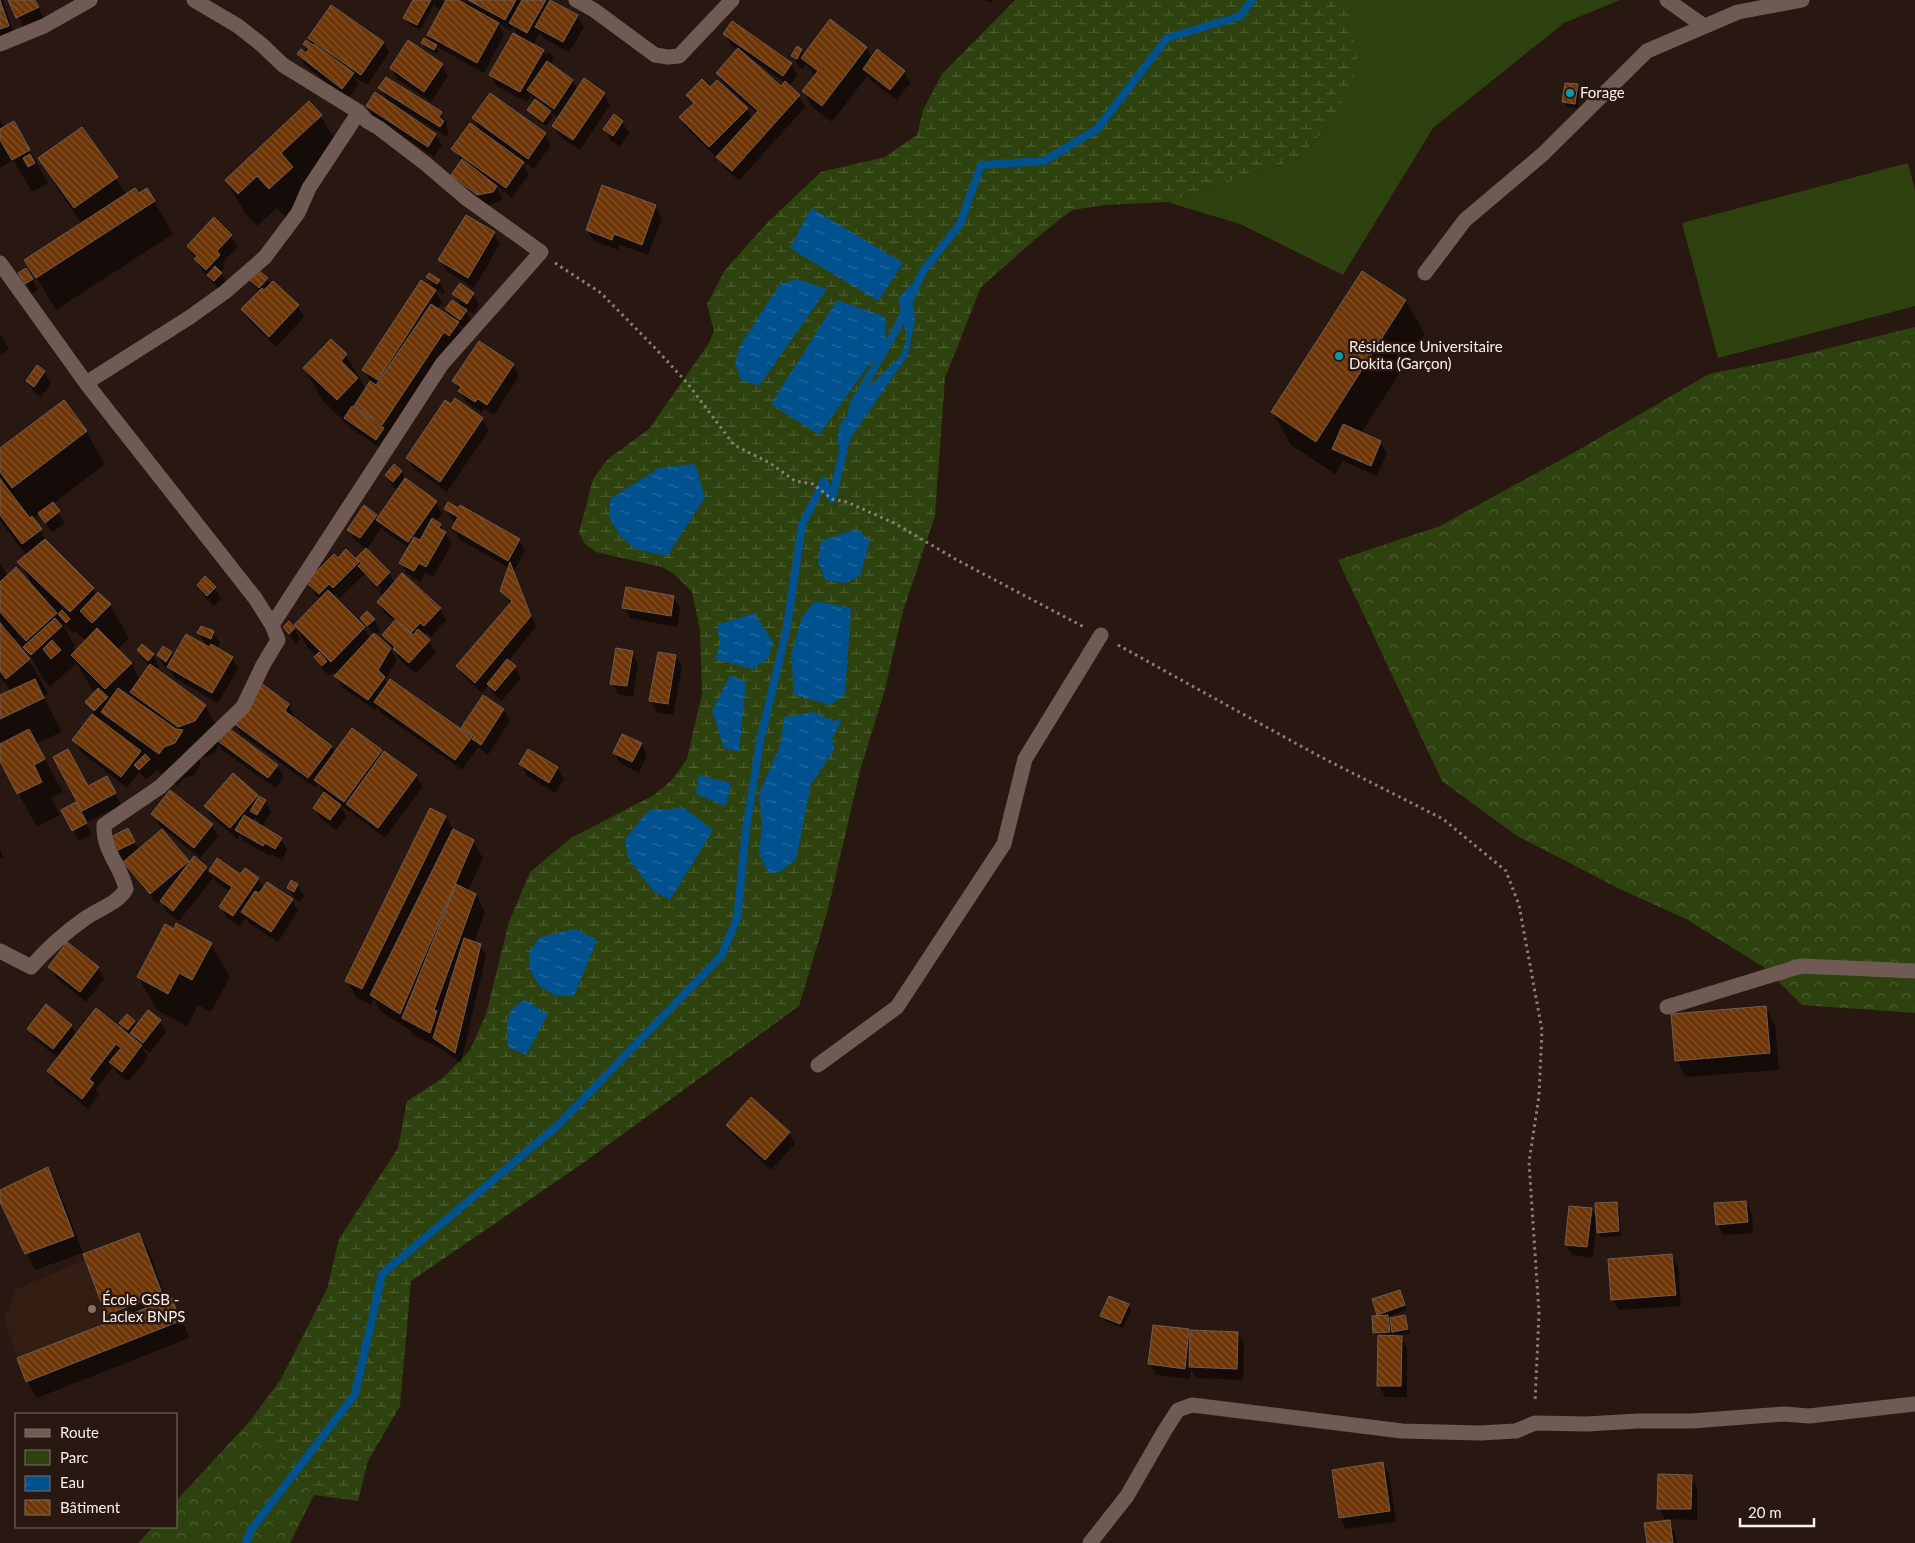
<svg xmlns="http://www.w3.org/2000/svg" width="1915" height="1543" viewBox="0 0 1915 1543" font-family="Lato,sans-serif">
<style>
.built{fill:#341e14}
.green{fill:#2d420e}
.forest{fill:url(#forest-crowns)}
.wetland{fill:url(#wetland-marsh)}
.water{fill:url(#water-ripples)}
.shadow{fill:#0007;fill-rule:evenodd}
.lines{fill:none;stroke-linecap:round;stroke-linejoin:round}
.stream{stroke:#01518e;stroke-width:8}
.building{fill:url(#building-back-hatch);stroke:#6f5d52}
.path{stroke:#8d7e78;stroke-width:3;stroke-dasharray:2.5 4;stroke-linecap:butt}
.minor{stroke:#6f5b53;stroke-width:15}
.culture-dot{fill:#0f9aa8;stroke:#291811;stroke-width:2}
.education-dot{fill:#8d6e63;stroke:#291811;stroke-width:2}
.labels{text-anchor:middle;stroke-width:5;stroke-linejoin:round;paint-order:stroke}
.poi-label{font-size:15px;fill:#fcf0eb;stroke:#291811;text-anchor:start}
</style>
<defs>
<pattern id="forest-crowns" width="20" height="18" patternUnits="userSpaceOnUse" patternTransform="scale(1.25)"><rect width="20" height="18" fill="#2d420e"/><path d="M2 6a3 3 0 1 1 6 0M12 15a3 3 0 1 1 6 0" fill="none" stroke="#4c5e31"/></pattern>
<pattern id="wetland-marsh" width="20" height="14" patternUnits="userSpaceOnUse" patternTransform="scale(1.25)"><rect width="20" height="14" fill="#2d420e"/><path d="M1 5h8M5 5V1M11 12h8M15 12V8" fill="none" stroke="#4c5e31"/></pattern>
<pattern id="water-ripples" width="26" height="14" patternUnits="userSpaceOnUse" patternTransform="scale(1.25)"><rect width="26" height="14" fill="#01518e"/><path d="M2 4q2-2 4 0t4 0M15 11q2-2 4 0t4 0" fill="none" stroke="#276a9e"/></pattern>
<pattern id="building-back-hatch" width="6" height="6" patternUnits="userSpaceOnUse" patternTransform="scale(1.25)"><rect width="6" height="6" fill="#6e3507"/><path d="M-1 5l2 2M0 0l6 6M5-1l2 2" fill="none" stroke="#84532b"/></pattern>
</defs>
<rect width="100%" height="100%" fill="#291811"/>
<path class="built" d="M139,1233L162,1293L172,1298L180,1321L26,1382L4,1320L16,1289L85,1260L83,1254Z"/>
<path class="green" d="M1349,0H1620L1564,23L1433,128L1343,275L1240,224L1167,202L1298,159L1334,119Z
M1908,163L1915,190V306L1718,358L1682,223Z"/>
<path class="forest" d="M1915,327V1013L1802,1005L1765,968L1686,919L1622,890L1517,836L1442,781L1338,560L1440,526L1575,452L1709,374L1789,358Z
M250,1421L314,1495L290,1543H138L153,1527H176V1501Z"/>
<path class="wetland" d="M1015,0H1349V8L1358,66L1334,119L1298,159L1167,202L1104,205L1072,210L1039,236L981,287L945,378L935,516L903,611L885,689L860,771L827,913L799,1006L579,1166L411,1281L400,1406L368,1461L358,1501L314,1495L250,1421L281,1379L327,1289L339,1239L398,1148L407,1101L443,1078L470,1050L486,1014L509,922L530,872L571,838L654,795L672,780L687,759L702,694L700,630L692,592L673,573L662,567L596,552L585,544L579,533L593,479L608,459L649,429L709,343L714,331L707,304L725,270L768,222L821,172L885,157L917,135L923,110L942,74Z"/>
<path class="water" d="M811,208L903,263L878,301L790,248Z
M797,279L827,289L759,386L741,380L735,363L740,346L779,285Z
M911,285L915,320L908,355L847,443L837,445L839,427L861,394L901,356L907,337L898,299Z
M837,300L885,317V359L870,363L819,435L771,404Z
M695,464L705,497L667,556L635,549L620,536L610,519V499L659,468Z
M856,529L870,540L860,576L845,583L825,580L818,561L821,541Z
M815,601L851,608L845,694L831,705L794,695L791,655L802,617Z
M754,613L773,642L768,659L752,669L715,659L720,644L717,625Z
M730,675L746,682L739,752L724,748L712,711Z
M814,712L833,721L842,719L832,739L834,750L811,784L796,860L779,872L769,873L759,855L762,825L759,793L780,746L784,717Z
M699,775L731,783L726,806L696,794Z
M684,808L713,830L670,900L653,891L628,858L625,839L649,810Z
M575,929L597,940L574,996L555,995L539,986L530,970L529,952L540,937Z
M525,1000L548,1014L526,1055L508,1047C507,1027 502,1010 525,1000Z"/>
<path class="shadow" d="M0,0H3L15,37L0,41Z
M9,0H35L44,19L24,28Z
M415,0H442L445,5L448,0H455L470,8L465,0H550L577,16L584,27L569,52L543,38L540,33L533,45L543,51L546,56L548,52L551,54L554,59L550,65L572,80L578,90L604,94L610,105L580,150L560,137L554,126L559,118L550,112L553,117L546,126L531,115L528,110L535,101L531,95L527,102L497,86L491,75L519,37L513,27L511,31L498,23L504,35L484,73L437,47L439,51L437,54L425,48L422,43L434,45L428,35L442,11L437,8L434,4L420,30L408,23L405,18Z
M984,0H993L991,3Z
M725,34L791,64L797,75L789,87L799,96L805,107L739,181L724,168L717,156L716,157L687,129L681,118L694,105L688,95L710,89L747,109L753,119L757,114L724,84L717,73L738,50L731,45ZM752,59L785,83L781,88L751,61Z
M309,38L383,42L389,53L367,85L353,76L359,85L348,99L305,65L299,54L307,55L308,52L304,44L315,48Z
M866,48L872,58L904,72L910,83L897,100L870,80L868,75L832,122L813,108L804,92L815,77L806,64L803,69L799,67L793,56L801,50L805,56Z
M442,65L448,76L431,102L397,79L391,68Z
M1577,85L1580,91L1578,108L1566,107L1563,101Z
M380,88L441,113L447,124L446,126L449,133L447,137L391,102L390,104L435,134L442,145L434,157L374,117L367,106L389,103Z
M309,103L321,116L340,149L302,184L311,200L289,221L277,208L257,226L245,213L226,180Z
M614,116L622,122L629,133L620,147L611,141L605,129Z
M473,118L545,134L551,145L534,169L520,159L529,174L512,198L496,186L503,198L499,202L484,206L458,186L452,175L462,161L453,149L482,134Z
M0,120L5,128L14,122L48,183L32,192L13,160L0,168Z
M82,129L127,195H138L154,201L173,234L56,310L26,260L82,224L59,191L40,158Z
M655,206L662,218L648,255L620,245L618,250L594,241L587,230Z
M494,233L500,244L474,288L446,271L440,260Z
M231,236L238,247L223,262L225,267L220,272L228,284L221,291L202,270L188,246Z
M20,273L32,279L38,290L32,294Z
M1362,273L1406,301L1425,334L1361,433L1380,442L1387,453L1377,476L1343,461L1335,474L1291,445L1272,412Z
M428,277L439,281L445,292L443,294L434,288Z
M250,279H267L271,285L298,306L304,317L276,347L249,320L242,310L259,292Z
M421,282L435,291L442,302L437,309L453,320L447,310L462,308L454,294H473L479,305L473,314L464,308L472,322L467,330L458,324L464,334L456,347L450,343L388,436L383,450L352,429L323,401L304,368L331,340L346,355L366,389L371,382L364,370Z
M0,333L9,349L0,356Z
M513,365L519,376L494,415L484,409L482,413L466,402L454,381Z
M44,372L51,383L41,397L34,392L27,381Z
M482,419L489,430L447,492L414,469L407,458Z
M86,431L105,464L53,504L65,523L52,533L40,514L33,519L51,547L93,589L97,596L110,605L129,638L117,650L131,663L140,680L150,666L145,661L138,650L153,655L159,666L156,670L205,706L220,731L277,766L284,777L275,788L221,749L219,745L214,754L199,759L201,763L194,775L183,779L178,786L157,770L146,780L139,772L127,788L80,751L74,740L94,714L87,702L96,693L91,688L77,663L50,687L44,680L29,654L13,637L12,639L29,660L48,693L43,696L62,732L36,743L63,792L51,798L60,815L37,827L0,760V696L11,691L0,677V625L4,630L5,629L0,620V563L8,576L33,586L19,562L27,556L0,521V481L7,490L8,489L0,475V450ZM61,622L73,633L76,631L86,641L75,652L73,648L75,646Z
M401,471L406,481L436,502L442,513L436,522L440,525L452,544L433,577L425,573L421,582L407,574L401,563L409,548L384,531L382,527L367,549L355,541L349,530L376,515L378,520L398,491L393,486L386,475Z
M446,509L519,540L525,551L514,571L536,627L508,661L515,667L521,678L502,701L494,695L489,685L482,693L464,677L457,666L510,604L502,591L509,568L459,539L453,528L456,523L452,520Z
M366,550L389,573L395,583L440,609L446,620L431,637L427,633L424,636L429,641L436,652L416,674L401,661L383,635L395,622L384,613L378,602L383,596L364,575L340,598L336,594L333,597L364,628L370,639L374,635L362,618L367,613L374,620L380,631L375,636L390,649L397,660L385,680L387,685L467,735L463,728L483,697L504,710L510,721L488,755L478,747L462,770L381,713L377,706L375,710L342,687L333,672L329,676L322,668L315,657L316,656L308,648L295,625L321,600L314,593L308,582L338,559L355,560ZM367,574L382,589L380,591L365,576Z
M198,585L215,588L221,599L214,606L204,596Z
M674,597L680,608L677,627L630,618L624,607Z
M284,628H294L300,639L296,644Z
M213,632L220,643L217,649L232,658L238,669L218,703L175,678L171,671L164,666L158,655L164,647L172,653L174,657L207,647L199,633Z
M632,653L638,664L633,697L618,694L612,683Z
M676,656L682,667L673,715L657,712L650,701Z
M261,685L288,705L295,716L293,718L331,746L335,753L381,751L383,756L416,776L422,787L385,838L354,815L351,810L350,812L339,804L347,817L336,830L321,819L314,808L325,794L318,784L315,788L240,733L234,722Z
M641,744L647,755L639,773L621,764L614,753Z
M521,764L557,768L564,779L555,793L527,776Z
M233,775L259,799L265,801L271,812L262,827L281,839L287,850L282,860L271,854L270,856L243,841L240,835L237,839L212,817L206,806ZM255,817L261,827L252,821Z
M88,788L113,789L121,805L86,823L92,834L79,841L63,811L78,802Z
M153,814L212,825L218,836L200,858L159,825Z
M446,817L454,831L473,841L483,858L468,892L476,895L485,912L474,943L480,945L486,956L461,1063L440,1048L413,1035L410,1030L381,1012L374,999L371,1005L356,997L347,980Z
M110,838L134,841L139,850L188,862L190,865L206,868L209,873L218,860L241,876L258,879L264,888L292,900L298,911L278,942L249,923L246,918L240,926L227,918L220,907L230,892L216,882L214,877L179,921L167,912L161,901L157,904L131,873Z
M0,849L3,857L0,858Z
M297,885L304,896L300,902L295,899L288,888Z
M174,930L211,944L230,977L211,1012L198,1005L187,1026L157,1010L138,977Z
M50,967L98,968L104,979L86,1002L56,978Z
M1765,1007L1775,1024L1779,1070L1686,1077L1676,1060Z
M127,1015L137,1026L160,1021L166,1032L150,1053L142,1047L148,1057L128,1082L117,1073L113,1067L96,1089L99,1095L88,1109L55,1082L48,1071L58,1058L35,1040L29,1029L71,1026L77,1035L128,1036L121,1023Z
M727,1125L789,1133L795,1144L771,1170L734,1136Z
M47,1169L57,1185L83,1253L35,1270L0,1199V1192Z
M1746,1202L1752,1213L1753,1233L1724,1235L1717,1224Z
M1616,1203L1619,1208L1621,1236L1601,1238L1596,1230L1593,1258L1572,1255L1566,1244L1591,1209L1597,1220Z
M139,1234L149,1251L167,1301L171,1299L181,1316L189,1338L37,1398L27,1381L112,1322L108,1314Z
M1672,1255L1678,1266L1681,1306L1619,1310L1612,1299Z
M1400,1291L1407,1310L1388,1317L1389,1319L1405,1317L1408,1322L1410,1334L1400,1335L1407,1348V1397H1385L1379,1386V1338L1375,1333L1379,1316L1378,1314ZM1391,1327L1396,1337H1392Z
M1128,1305L1131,1310L1123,1328L1105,1321L1102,1316Z
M1188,1330L1191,1335L1238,1333L1244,1344L1243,1380L1196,1378L1191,1369L1190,1379L1156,1375L1150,1364Z
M1382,1463L1389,1474L1396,1522L1346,1529L1340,1518Z
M1691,1476L1697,1488V1520L1665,1519L1659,1508Z
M1669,1522L1675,1533L1677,1543H1648Z"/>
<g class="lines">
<path class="stream" d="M852,413L853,405L897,328L923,271L960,224L981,165L1044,161L1097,129L1167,38L1240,16L1252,0
M246,1543L250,1531L355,1394L382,1274L558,1125L721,956L737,919L746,830L760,741L786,632L802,525L824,481L832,499L847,434"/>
</g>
<path class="building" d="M0,0L9,26L0,29Z
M8,0H35L39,7L16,18Z
M413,0H431L417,25L403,18Z
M446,0H458L499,23L477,63L427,35Z
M468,0H516L505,20Z
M522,0H546L527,33L509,23Z
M550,0L578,15L563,42L535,27Z
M331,5L384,42L361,75L308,38Z
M830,19L867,47L822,106L802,91L818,71L801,58Z
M732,21L792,63L783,76L723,34Z
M513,33L544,50L520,92L489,75Z
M424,38L437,45L434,50L421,43Z
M306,40L313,45L314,44L354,73L342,89L297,54L301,49L306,53L309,49L303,44Z
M408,40L443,64L424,92L390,68Z
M797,46L802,49L797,59L791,56Z
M738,48L781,86L785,81L800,95L732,171L716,157L758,111L716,73Z
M877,49L905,71L890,90L863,69Z
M547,61L573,80L554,109L527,90Z
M386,77L442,112L439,117L444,121L440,127L378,88Z
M584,78L605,93L573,140L552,126Z
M702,79L710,87L717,80L748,108L709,147L679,117L694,103L686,95Z
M1565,83L1578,84L1575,104L1562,102Z
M375,92L436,134L428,147L366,106Z
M490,93L546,133L528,159L472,118Z
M535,99L551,111L543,122L527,110Z
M309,101L322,115L281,153L293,167L269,189L257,176L238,194L225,180Z
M614,114L623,121L613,136L603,129Z
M14,121L30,150L12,160L0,140V129Z
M470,123L524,162L506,188L451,149Z
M82,127L118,177L74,208L38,158Z
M30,154L35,163L28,167L23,158Z
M462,159L497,186L493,192L477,195L451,175Z
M602,185L656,205L642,245L614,234L612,240L586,230Z
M135,188L139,193L147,188L155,201L36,278L24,260Z
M466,215L495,232L468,278L438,260Z
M214,217L232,235L217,251L220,255L206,270L194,259L197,256L187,246Z
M215,266L222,273L214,281L207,275Z
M26,268L33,279L25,284L18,273Z
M257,269L268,278L259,288L249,279Z
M1362,271L1406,300L1316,442L1271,412Z
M429,273L440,280L437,284L426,277Z
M421,280L436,290L378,380L362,370Z
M273,281L299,305L269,337L241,309L262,288L264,290Z
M460,283L474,293L467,304L452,294Z
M452,300L467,310L460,320L445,309Z
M431,304L459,322L449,336L444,332L382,425L354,406L370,381L376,385Z
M331,339L347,354L341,361L358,378L337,400L303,368Z
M479,341L514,364L487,405L478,399L475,402L458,391L461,387L452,381Z
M37,365L45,371L34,387L26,381Z
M455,398L483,418L440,482L406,458L445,400L451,404Z
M64,400L87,431L12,488L0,472V448Z
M352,406L384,428L376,440L344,418Z
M1343,424L1381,441L1371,466L1332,449Z
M394,464L402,471L393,482L385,475Z
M405,478L437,501L408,542L376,520Z
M0,479L30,518L32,516L42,529L22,544L0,515Z
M53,502L60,511L45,523L38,513Z
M448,502L458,508L460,505L520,539L508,561L452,528L458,517L444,509Z
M364,505L377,515L360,538L347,530Z
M432,518L441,524L439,528L446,532L426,567L419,563L414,571L399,563L414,537L420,540Z
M45,539L94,588L70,612L17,562Z
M366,548L390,572L377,586L358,566L361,563L356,558Z
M346,549L359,562L333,588L329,584L319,594L306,582L334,554L338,558Z
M510,562L531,616L475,683L456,666L512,601L500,591Z
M16,567L57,613L26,641L0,612V582Z
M402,573L441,608L424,626L420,623L411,633L377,602Z
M205,576L216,587L207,596L197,585Z
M626,587L674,596L671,616L622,608Z
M328,590L365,627L331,662L294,625Z
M98,592L111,604L92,623L80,611Z
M62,610L70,619L66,623L58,614Z
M367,611L375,619L367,626L360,618Z
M55,618L62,626L31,655L23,647Z
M395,620L413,635L418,629L430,640L409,663L393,649L395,647L382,635Z
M289,621L295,628L289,634L283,627Z
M0,623L30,659L6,679L0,671Z
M201,626L214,631L211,639L197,633Z
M97,628L132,663L105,689L71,655Z
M374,633L391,648L378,670L385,677L368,700L334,676Z
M186,634L209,647L211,644L233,657L212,693L167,667Z
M52,640L61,650L51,659L43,649Z
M142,644L154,654L148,661L137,650Z
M163,646L172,652L166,662L157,655Z
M616,648L633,651L627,686L610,684Z
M319,652L327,661L322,666L314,657Z
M658,652L676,655L668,704L649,701Z
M507,659L516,666L495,691L487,684Z
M150,664L206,705L195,721L178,727L130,692Z
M35,679L44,698L0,719V695Z
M390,679L472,737L455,760L374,702Z
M261,683L289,704L285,711L332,746L308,778L232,722Z
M98,688L108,697L94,711L85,702Z
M118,688L176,729L183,730L175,743L164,747L159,754L101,712Z
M483,695L504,709L481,745L472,739L474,737L461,728Z
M92,714L141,751L121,777L72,740Z
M223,724L278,765L268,778L214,738Z
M352,728L382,750L344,802L314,780Z
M29,729L45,759L34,765L42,782L17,794L0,761V744Z
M622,734L642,743L632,762L613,753Z
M68,749L88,786L107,776L116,793L82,811L53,757Z
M528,749L558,767L549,783L519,764Z
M384,751L417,775L378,828L346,804Z
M145,754L150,759L139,770L134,765Z
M233,773L258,795L230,828L204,806Z
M170,790L213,824L194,848L151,814Z
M324,792L341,805L330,820L313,808Z
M259,796L266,800L257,815L250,811Z
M76,802L87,823L72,831L61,810Z
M430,808L446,816L362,989L345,981Z
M244,815L282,838L275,849L265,843L263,846L235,830Z
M128,828L135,842L116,851L109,838Z
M162,829L189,861L150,894L123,862Z
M453,829L474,840L400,1014L370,995Z
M194,856L207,867L173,911L160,901Z
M217,858L240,874L245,868L259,878L233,916L219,907L232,887L209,871Z
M291,880L298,884L294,892L287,888Z
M267,882L293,899L271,932L241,912L255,891L259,893Z
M456,884L476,894L434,1010L437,1011L430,1033L402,1018Z
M176,923L212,943L192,980L179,973L168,994L137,977L165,924L174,929Z
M464,938L481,944L455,1053L433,1038Z
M67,942L99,967L80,992L48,967Z
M46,1004L72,1025L53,1049L27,1029Z
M1766,1006L1770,1053L1675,1061L1671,1014Z
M96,1008L142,1045L122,1072L109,1062L121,1048L116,1044L89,1079L94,1083L82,1099L47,1071Z
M148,1010L161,1020L143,1043L130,1033Z
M127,1014L135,1021L128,1030L119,1023Z
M751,1097L790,1132L765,1160L726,1125Z
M48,1167L74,1236L25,1254L0,1202V1190Z
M1746,1201L1748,1222L1716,1225L1714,1203Z
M1617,1202L1619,1231L1597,1233L1595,1203Z
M1569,1206L1592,1208L1587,1247L1565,1245Z
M139,1233L162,1293L106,1315L83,1254Z
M1672,1254L1676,1295L1611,1300L1608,1259Z
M1400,1290L1405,1305L1377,1315L1372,1299Z
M1109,1296L1129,1304L1120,1324L1100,1316Z
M172,1298L180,1321L26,1382L17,1358Z
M1388,1315L1390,1332L1373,1333L1372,1316Z
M1405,1315L1408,1329L1392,1332L1390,1318Z
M1153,1325L1189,1329L1185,1369L1148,1364Z
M1190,1330L1238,1332L1237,1369L1189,1367Z
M1378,1335L1402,1336L1401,1386H1377Z
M1383,1462L1390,1511L1339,1518L1332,1470Z
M1658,1474L1692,1475L1691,1509H1657Z
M1670,1520L1673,1543H1647L1644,1523Z"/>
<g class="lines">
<path class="path" d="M555,263L601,293L656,349L688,384L734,445L770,463L795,481L813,484L832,499L847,502L894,523L957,560L1084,627
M1118,645L1317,755L1443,819L1506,871L1519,905L1542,1030L1539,1096L1529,1162L1539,1313L1535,1403"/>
<path class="minor" d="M194,0L238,26L262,45L283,65L359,112L367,121L379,128L426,164L467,199L541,252L442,364L272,625
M576,0L594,10L655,55L668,57L679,56L732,0
M1667,0L1704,26
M0,44L44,26L90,0
M0,263L86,383L255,598L272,625L278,640L263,665L243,707L160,787L104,825C103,852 121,865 126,889C118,904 97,909 83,920C63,934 47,949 31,967L0,951
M1425,273L1465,220L1543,154L1647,51L1738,12L1802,0
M86,383L190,317L225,292L265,257L298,213L309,188L359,112
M1667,1007L1801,966L1915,971
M818,1065L897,1007L1004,844L1025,759L1101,635
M1090,1543L1127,1496L1165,1430L1178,1410L1192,1405L1402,1431L1480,1433L1516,1431L1535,1423L1587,1424L1638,1421H1692L1784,1414L1809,1416L1915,1404"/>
</g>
<g class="culture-dot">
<circle cx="1570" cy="93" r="5"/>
<circle cx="1339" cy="356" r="5"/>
</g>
<circle class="education-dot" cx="92" cy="1309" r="5"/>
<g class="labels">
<g class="poi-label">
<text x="1580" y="98">Forage</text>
<text x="1349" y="352">Résidence Universitaire<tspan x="1349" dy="17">Dokita (Garçon)</tspan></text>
<text x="102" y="1305">École GSB -<tspan x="102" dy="17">Laclex BNPS</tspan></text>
</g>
</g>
<rect x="15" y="1413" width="162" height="115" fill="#291811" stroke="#7d6e68"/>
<rect x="25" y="1429" width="25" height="8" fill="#6f5b53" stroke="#7d6e68"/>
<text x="60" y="1438" font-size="15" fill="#fcf0eb">Route</text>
<rect x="25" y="1450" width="25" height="15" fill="#2d420e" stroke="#7d6e68"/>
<text x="60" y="1463" font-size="15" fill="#fcf0eb">Parc</text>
<rect x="25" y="1476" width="25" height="15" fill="url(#water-ripples)" stroke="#7d6e68"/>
<text x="60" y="1488" font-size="15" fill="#fcf0eb">Eau</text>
<rect x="25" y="1500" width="25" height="15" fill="url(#building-back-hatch)" stroke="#7d6e68"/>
<text x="60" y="1513" font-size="15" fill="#fcf0eb">Bâtiment</text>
<path d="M1740 1518v8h74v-8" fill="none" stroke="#fcf0eb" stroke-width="2.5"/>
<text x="1748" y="1518" font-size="15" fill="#fcf0eb" stroke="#291811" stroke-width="4" paint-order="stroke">20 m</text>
</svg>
